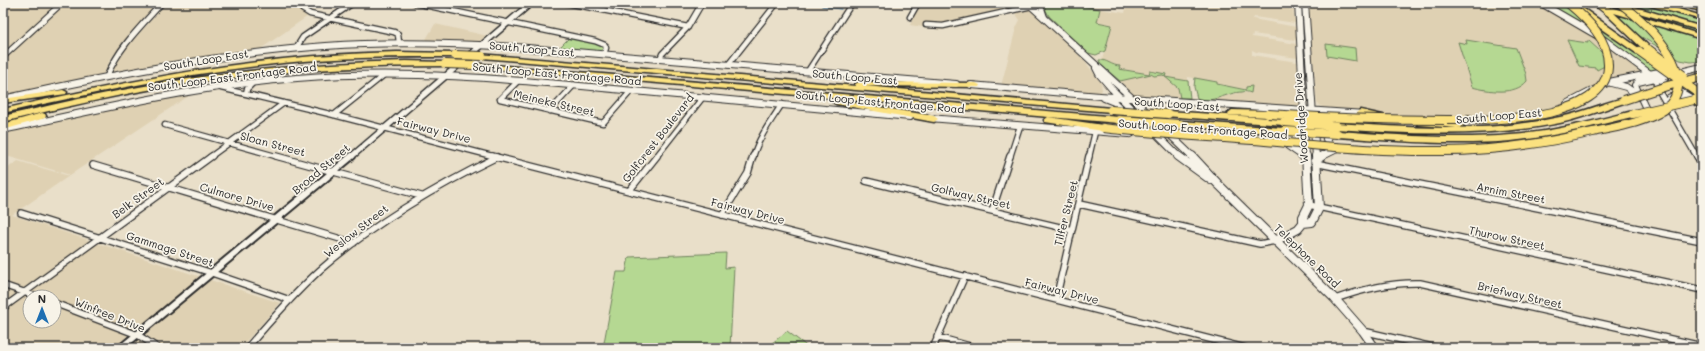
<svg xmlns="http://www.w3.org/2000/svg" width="1705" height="351" viewBox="0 0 1705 351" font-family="Mali,sans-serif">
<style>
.built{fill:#dfd1b3;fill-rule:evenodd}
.green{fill:#b5d892;stroke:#70825e}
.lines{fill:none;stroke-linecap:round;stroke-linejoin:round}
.stream{stroke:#7192aa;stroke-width:1.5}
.minor-far1-casing{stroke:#2b2b2b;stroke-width:7}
.minor-casing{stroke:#2b2b2b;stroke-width:8}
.tertiary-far1-casing{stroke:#2b2b2b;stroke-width:8}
.tertiary-casing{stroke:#2b2b2b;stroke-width:10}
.secondary-far1-casing{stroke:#2b2b2b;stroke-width:8}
.secondary-casing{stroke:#2b2b2b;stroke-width:10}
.primary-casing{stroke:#2b2b2b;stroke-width:10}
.motorway-casing{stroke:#2b2b2b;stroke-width:3}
.minor-far1{stroke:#f7f3e8;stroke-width:4.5}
.minor{stroke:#f7f3e8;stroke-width:5.5}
.tertiary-far1{stroke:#f7f3e8;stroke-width:5}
.tertiary{stroke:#f7f3e8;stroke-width:6}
.secondary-far1{stroke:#f7f3e8;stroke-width:6}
.secondary{stroke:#f7f3e8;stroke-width:8}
.primary{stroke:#fbe180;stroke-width:7}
.motorway{fill:#fbe180;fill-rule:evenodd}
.motorway-bridge-casing{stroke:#2b2b2b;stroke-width:10;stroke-linecap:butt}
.motorway-bridge{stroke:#fbe180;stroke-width:8}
.labels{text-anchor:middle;stroke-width:3.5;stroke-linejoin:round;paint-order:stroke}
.street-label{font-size:11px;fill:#2b2b2b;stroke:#f7f3e8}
</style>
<rect width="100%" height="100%" fill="#e9dfc9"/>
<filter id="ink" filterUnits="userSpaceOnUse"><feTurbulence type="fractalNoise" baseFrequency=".025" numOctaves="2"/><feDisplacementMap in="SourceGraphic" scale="8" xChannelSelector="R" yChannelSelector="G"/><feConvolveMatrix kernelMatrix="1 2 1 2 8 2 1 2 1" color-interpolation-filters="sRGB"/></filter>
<g filter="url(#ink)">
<path class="built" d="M3,3H57L3,53Z
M65,3L158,4L111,58L104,73L100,76L3,97V61Z
M164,3H296L297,10L308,16L259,50L113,72L114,66L122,53L164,6Z
M921,3H1022L1042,20L1084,60L1101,83L1102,90L1099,94L1001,86L1016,28L1020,20L1015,13L941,30L910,25Z
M1127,3H1172L1200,7L1205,3H1262L1293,10L1295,23L1254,17L1253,19L1296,27V40L1253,34L1252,37L1296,44L1297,58L1256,52L1252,50V55L1297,62L1300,82L1301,105L1298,107L1270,105L1209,100L1241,92L1251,93V87H1247L1246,90L1217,84V82L1188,77V81L1166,77L1178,88L1180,98L1134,95L1120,81L1149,74L1119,69V66L1109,64L1102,60L1112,25L1097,22L1100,9L1125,13Z
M1308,3H1536L1598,39L1641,71L1640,73L1604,79L1576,98L1560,105L1517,115L1423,119L1329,109L1320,106L1317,103Z
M435,24L488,36L478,42L425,41Z
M190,95L70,175L3,155V134L97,112Z
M18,161L69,176L12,215L280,303L240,348H3V171ZM30,297H54V321H30Z"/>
<path class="green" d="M1042,3H1063L1100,9L1097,22L1112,25L1105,51L1096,55L1088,53L1049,16Z
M1544,3H1576L1592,29Z
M1596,3H1611L1702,29V35Z
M1617,3H1642L1702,20V27Z
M1610,12L1702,39V61L1691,62L1680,60L1608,17Z
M1589,13L1660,69L1650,71L1601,35Z
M570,37L601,45L603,49L601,51L558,49Z
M1466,40L1516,48L1526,74L1527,81C1515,96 1488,91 1472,87L1458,42L1467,44Z
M1567,40L1588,43L1587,41H1589L1612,62L1597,70L1596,68L1579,66Z
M1326,44L1355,48L1356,61L1327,56Z
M1099,60C1106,59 1112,66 1120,66L1119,69L1149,74L1150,71L1166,74L1165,77L1188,81L1190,98H1180L1178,88L1163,75L1154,76L1151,74L1120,81L1100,64Z
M1195,78L1217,82V84L1246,90V87L1252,86L1251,93C1248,92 1245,91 1242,92C1227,92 1211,105 1197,98L1194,87Z
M726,253L725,268L734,267L730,348H603L617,272H626L629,257Z
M787,331L809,348H766Z"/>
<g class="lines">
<path class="stream" d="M822,6L841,9"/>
<g class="minor-far1-casing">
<path id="minor-far1" d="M302,3V9L310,14L394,32L398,34L399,43
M415,3L595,41L605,45L606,48L604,54
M567,3L688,27
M1040,3L1045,18
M910,17L918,3
M926,25L943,26L1032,6
M296,48L303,37L353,3
M3,57L62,3
M660,59L662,54L688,27L702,3
M728,65L777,3
M808,71L852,3
M107,76C119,47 141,26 162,3
M1656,78V86L1697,157
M518,81L500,99L603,123L631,91
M221,88L334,115L496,157
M246,94L247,89L252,84
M1666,102L1669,97L1676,95L1687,98
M550,111L574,85
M334,115L384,75
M165,125L279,157
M210,157L284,103
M656,157L703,97
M753,157C759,137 771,121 782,104
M1010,157L1020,126
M1089,157L1095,132"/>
</g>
<g class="minor-casing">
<path id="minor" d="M276,156L421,196
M492,156L1245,348
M1697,156L1702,165
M1315,163L1702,241
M93,165L354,243
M866,181L1072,230
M629,191L657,156
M1079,204L1260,244L1275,241
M1309,205L1702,290
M992,211L1010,156
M21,213L212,273L290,300
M722,215L748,173L753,156
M3,285L38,297
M1056,299L1089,156
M1335,299C1363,289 1390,282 1420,283L1702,346
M54,303L138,335L158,348
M3,308L212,156
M1363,331L1437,348
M937,337L977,348
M247,348C270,321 294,294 320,270C374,223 433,188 497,157
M933,348L965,276
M1220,348L1221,342"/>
</g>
<g class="tertiary-far1-casing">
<path id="tertiary-far1" d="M351,157L531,3"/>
</g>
<g class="tertiary-casing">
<path id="tertiary" d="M121,348L352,156"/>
</g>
<g class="secondary-far1-casing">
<path id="secondary-far1" d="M1028,3L1132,98L1193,157
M1298,3L1304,113
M1305,3L1316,157
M1541,3L1603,39L1650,74L1696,101
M1096,68L1099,74L1112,89L1179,157
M1611,83L1626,87L1639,96
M971,85L1100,96L1365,114
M1104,98L1114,102L1136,124L1137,129L1131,134
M3,99C110,75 217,54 326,46C389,41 453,43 516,47L956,84
M1567,104L1609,82L1664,71
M1649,115L1635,85L1638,82L1702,67
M929,118L1129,134
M1323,119L1326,139L1333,148
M1304,127L1306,157
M3,130C100,109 197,86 297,78C402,69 508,79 613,89C712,98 811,108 910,117
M1288,146L1304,157
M1321,157L1335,150"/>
</g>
<g class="secondary-casing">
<path id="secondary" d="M1178,156L1211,180
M1192,156L1218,184L1335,299L1363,331L1375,348
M1303,156L1306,158
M1315,161L1322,156
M1303,223V217L1309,205L1306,156
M1275,241L1298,229L1303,223L1312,222L1319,208L1316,156"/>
</g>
<g class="primary-casing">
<path id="primary" d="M1697,102L1702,105"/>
</g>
<g class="motorway-casing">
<path id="motorway" d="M1585,3H1597L1702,35V39L1614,13L1652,49L1651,51H1645L1605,13V10Z
M1610,3H1622L1702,27V31L1611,5Z
M1646,3H1658L1702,16V20L1647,5Z
M1675,3H1687L1702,7V11L1676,5Z
M1574,6H1580L1643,51L1639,53H1636L1574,10Z
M397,52L455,53L459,55L455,57C397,57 340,57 283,63C188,73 96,92 3,113V109C96,88 188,69 283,59C321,55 359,53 397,52Z
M479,54L856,86L855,84L859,82L976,83L980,85L979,87L865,86L1111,108L1115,110L1111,112L482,58L478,56Z
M406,61L445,62L449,64L445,66C356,66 267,71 178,85C119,94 61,108 3,122V116C48,106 93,95 139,87C227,71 317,63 406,61Z
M470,63L1119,117L1123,120L1119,123L473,67H470L469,65Z
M63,90L67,92L66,94L3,103V99Z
M1624,98H1627L1628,100L1627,102C1605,109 1583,118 1560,123C1486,138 1411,134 1336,129L1332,126L1336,123C1411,128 1486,133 1560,117C1582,113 1602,103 1624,98Z
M833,100H836L934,116L938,119L934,122L836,104L832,102Z
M1232,110L1268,111L1272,114L1268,117L1229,115L1228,113Z
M1360,110L1383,115L1384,117L1380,120L1357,115L1356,113Z
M1168,111L1284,119L1288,122L1284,125L1165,116L1164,114Z
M1633,111L1637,114L1636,116C1595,126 1553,137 1511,141C1453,146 1395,141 1338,137L1334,134L1338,131C1395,135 1453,140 1511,135C1552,132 1593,121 1633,111Z
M42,113L45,114L46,116L45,118L3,130V124Z
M1048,117L1103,125L1107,128L1103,131L1045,122L1044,120Z
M1421,120L1460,122L1464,125L1460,128L1418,125L1417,123L1418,121Z
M1180,121L1284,128L1288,131L1284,134L1177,126L1176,124Z"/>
</g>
<use href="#minor-far1" class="minor-far1"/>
<use href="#minor" class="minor"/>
<use href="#tertiary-far1" class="tertiary-far1"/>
<use href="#tertiary" class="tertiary"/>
<use href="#secondary-far1" class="secondary-far1"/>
<use href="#secondary" class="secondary"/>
<use href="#primary" class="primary"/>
<use href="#motorway" class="motorway"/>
<g class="motorway-bridge-casing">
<path id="motorway-bridge" d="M1598,3L1608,11
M1648,49L1683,75
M1639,51L1702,96
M455,55L482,56
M445,64L473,65
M1624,100L1667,86L1702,77
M1111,110L1168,114
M1268,114C1328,118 1387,120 1447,120C1482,120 1518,120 1553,112C1575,107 1607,94 1608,67C1609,39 1588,20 1568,3
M1633,114L1694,100
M1119,120L1180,124
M1284,122L1336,126
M1103,128C1157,134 1211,137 1265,141C1324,146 1383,152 1442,151C1493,151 1543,144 1593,132C1616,127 1644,123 1664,110C1705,77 1648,24 1620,3
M1284,131L1338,134"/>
</g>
<use href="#motorway-bridge" class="motorway-bridge"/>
</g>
</g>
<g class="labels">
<g class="street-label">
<text transform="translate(532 49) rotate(5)" y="4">South Loop East</text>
<text transform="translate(206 60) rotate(-9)" y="4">South Loop East</text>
<text transform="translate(557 74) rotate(5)" y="4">South Loop East Frontage Road</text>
<text transform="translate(232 77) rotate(-7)" y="4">South Loop East Frontage Road</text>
<text transform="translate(855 77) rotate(5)" y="4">South Loop East</text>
<text transform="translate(880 102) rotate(5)" y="4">South Loop East Frontage Road</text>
<text transform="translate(554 103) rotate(13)" y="4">Meineke Street</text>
<text transform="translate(1177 104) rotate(4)" y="4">South Loop East</text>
<text transform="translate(1499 116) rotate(-5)" y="4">South Loop East</text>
<text transform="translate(1301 118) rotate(-94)" y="4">Woodridge Drive</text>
<text transform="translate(1203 129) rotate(4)" y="4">South Loop East Frontage Road</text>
<text transform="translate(434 130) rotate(14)" y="4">Fairway Drive</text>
<text transform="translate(658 138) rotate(-52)" y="4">Golfcrest Boulevard</text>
<text transform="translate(273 144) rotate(15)" y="4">Sloan Street</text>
<text transform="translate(321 169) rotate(-40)" y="4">Broad Street</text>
<text transform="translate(1511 193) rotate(11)" y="4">Arnim Street</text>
<text transform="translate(971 196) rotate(13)" y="4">Golfway Street</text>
<text transform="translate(237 197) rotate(16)" y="4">Culmore Drive</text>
<text transform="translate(138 198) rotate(-36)" y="4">Belk Street</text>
<text transform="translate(748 211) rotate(14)" y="4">Fairway Drive</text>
<text transform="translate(1066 213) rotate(-76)" y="4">Tilfer Street</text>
<text transform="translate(356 231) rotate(-38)" y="4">Weslow Street</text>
<text transform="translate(1507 238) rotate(12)" y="4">Thurow Street</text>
<text transform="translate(170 249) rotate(18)" y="4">Gammage Street</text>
<text transform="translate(1307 256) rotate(44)" y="4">Telephone Road</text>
<text transform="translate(1062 291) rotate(14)" y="4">Fairway Drive</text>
<text transform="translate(1520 295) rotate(13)" y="4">Briefway Street</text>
<text transform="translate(110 315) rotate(22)" y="4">Winfree Drive</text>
</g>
</g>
<rect width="1705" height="351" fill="none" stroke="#f7f3e8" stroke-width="16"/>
<rect x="8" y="8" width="1689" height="335" fill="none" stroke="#2b2b2b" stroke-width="1.5" filter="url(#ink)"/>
<g transform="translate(42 309)"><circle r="19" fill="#f7f3e8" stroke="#a5a39c"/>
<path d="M0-3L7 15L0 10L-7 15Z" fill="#1f6fb2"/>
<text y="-6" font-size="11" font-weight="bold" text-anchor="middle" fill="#2b2b2b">N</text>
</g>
</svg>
